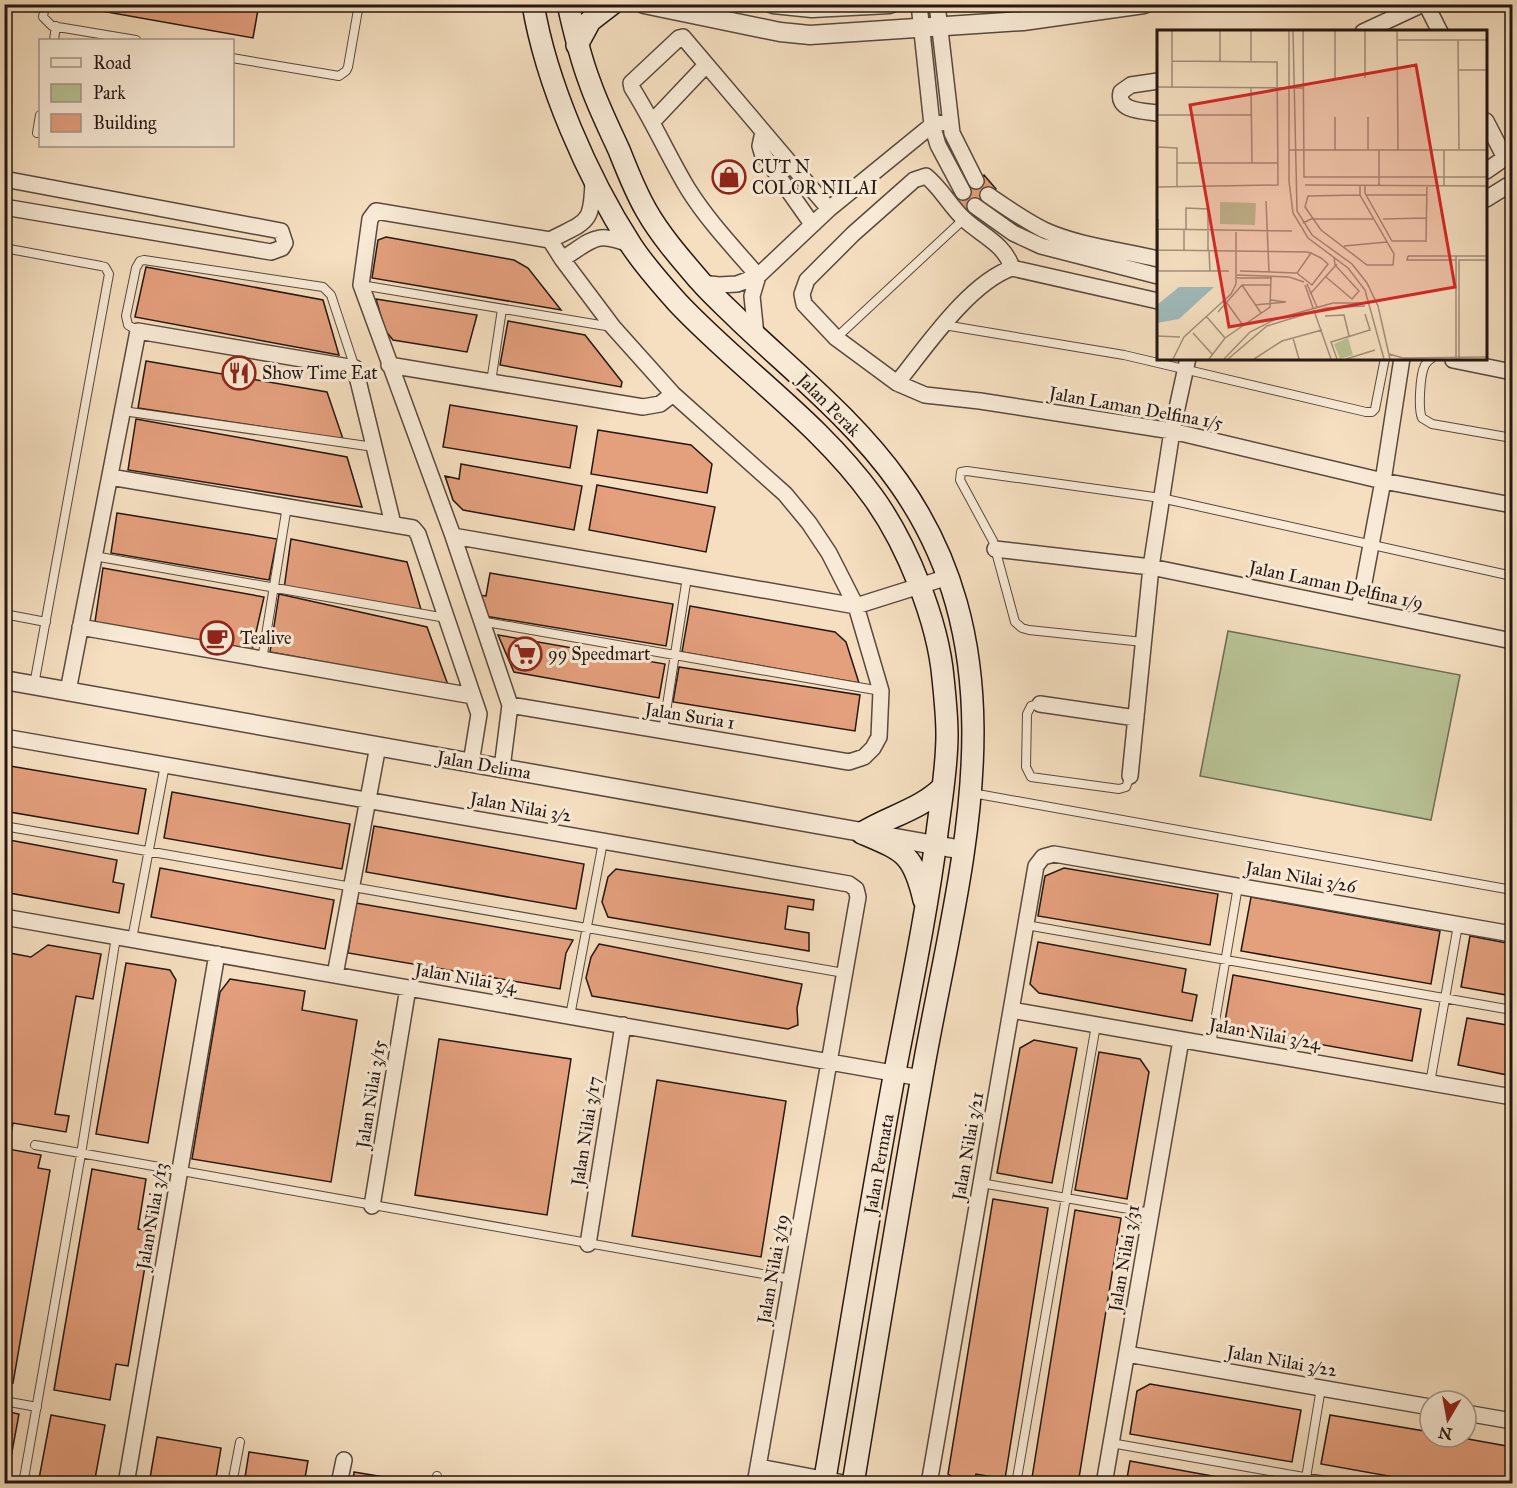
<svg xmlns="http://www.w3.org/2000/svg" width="1517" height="1488" viewBox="0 0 1517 1488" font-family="'IM FELL Great Primer',serif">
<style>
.green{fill:#b8c295;stroke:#6e6c54;stroke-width:1.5}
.building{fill:#e49f7d;stroke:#251712;stroke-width:1.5}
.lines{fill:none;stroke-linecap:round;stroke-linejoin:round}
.service-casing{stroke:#59493e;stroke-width:10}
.minor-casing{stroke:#59493e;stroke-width:18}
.tertiary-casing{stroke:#59493e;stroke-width:21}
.secondary-casing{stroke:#251712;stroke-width:24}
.service{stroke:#f8ead6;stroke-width:8}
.minor{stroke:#f8ead6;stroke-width:15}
.tertiary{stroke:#f8ead6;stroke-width:18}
.secondary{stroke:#f8ead6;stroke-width:21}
.labels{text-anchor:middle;stroke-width:6;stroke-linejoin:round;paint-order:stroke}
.poi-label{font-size:18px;fill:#251712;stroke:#f8ead6;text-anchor:start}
.street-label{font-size:18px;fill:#251712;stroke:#f8ead6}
.inset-road{fill:none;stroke:#a28f7a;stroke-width:1.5}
.view{fill:#d62828;fill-opacity:0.15;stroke:#d62828;stroke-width:3}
.inset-edge{fill:none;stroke:#251712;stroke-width:3}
</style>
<rect width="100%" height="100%" fill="#f5dfc0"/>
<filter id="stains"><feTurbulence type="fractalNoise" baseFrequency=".00333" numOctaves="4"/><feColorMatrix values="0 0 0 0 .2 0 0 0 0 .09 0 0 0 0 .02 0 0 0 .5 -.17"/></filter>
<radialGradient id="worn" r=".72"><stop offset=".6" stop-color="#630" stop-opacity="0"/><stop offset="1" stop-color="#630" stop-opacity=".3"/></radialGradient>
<path class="green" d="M1228,631L1460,675L1431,820L1200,776Z"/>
<path class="building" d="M62,4H259L253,38Z
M984,175L996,189L967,213L955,199Z
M386,237L514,260L528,268L561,310L372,278L378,240Z
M146,267L323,300L339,355L135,317Z
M376,299L477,315L467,352L393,340L385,330Z
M508,321L585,335L622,382L621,387L500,365Z
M146,361L327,392L343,439L138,408Z
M450,405L577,426L570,468L443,447Z
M136,419L347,457L362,507L128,470Z
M598,430L691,445L712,464L707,493L591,474Z
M461,464L582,486L574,530L463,510L453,500L445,476L459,479Z
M597,485L715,507L706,552L589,530Z
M117,513L277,539L269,580L111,553Z
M291,539L407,562L422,613L284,589Z
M103,568L264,597L252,650L95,622Z
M490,573L673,604L666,646L485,616L477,595L486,596Z
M279,594L427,627L448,685L270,652Z
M690,606L835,632L846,642L859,683L682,652Z
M498,635L665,664L659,698L514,672Z
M679,667L860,695L855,731L673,702Z
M4,765L146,789L138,834L4,811Z
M172,792L350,824L342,869L164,838Z
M374,826L584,864L576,909L366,872Z
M4,839L117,860L113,882L124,884L119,913L4,892Z
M160,868L334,900L325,949L151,917Z
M1064,868L1218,894L1210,945L1038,916L1045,876Z
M616,869L814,900L813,910L788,906L785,929L809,933V951L608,917L602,902L608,877Z
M1251,897L1440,931L1431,984L1241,951Z
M356,903L573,940L566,953L560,989L348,953Z
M1470,936L1512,944V996L1461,987Z
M1038,942L1186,969L1182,992L1197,995L1192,1021L1039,993L1030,984Z
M599,944L802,984L797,1008L798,1025L788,1029L592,996L586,978L591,957Z
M48,945L101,954L93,999L76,996L55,1114L69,1116L66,1132L13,1123L8,1149L41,1155L38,1168L50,1170L13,1383L4,1381V952L31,957Z
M126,963L170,970L176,980L148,1143L96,1134Z
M1233,975L1421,1009L1412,1061L1224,1027Z
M230,979L305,991L302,1010L357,1020L331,1182L192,1159L220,992Z
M1467,1018L1512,1026V1076L1458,1065Z
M439,1039L571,1059L547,1215L415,1195Z
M1034,1040L1077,1048L1052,1183L997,1173L1020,1048Z
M1099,1052L1140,1059L1149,1072L1127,1199L1075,1190Z
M657,1080L786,1101L761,1257L632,1236Z
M92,1169L146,1179L138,1229L151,1231L128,1366L116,1364L110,1400L54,1390Z
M993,1199L1048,1208L1005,1479L976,1474L974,1484L958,1481L948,1474Z
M1075,1210L1121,1218L1078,1484H1031Z
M1150,1384L1301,1410L1292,1462L1130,1434L1137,1391Z
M4,1411L19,1414L6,1484H4Z
M51,1415L105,1425L94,1484H38Z
M1330,1415L1430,1432V1437H1457L1512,1447V1484H1433L1321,1464Z
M157,1437L221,1448L215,1484H149Z
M249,1452L308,1461L304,1484H244Z
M1130,1461L1256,1484H1126Z
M354,1472L420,1483V1484H353Z"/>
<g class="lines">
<g class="service-casing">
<path id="service" d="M45,4L43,17L52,26L136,40
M1512,4V5
M54,40L56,26
M232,58L339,76L346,71L348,67L359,4
M37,133L40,115
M4,248L101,266L105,267L109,274L34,685
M361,285L612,327
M944,325L1124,355L1366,412H1372L1375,409L1385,358
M138,331L128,325L126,316L136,268L140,261L144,260L323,287L331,295L355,368
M836,338L964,219
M1432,358C1429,360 1427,361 1425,365C1420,374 1418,409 1422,418L1432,424L1512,438
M491,382L502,309
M123,411L374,447
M94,556L446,618
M4,614L46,622
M480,621L881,691
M1143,642L1029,630L1022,628L1015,622L993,541L960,480L961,472L967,471L1161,498L1512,576
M262,660L287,506
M1040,704L1031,706L1027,714L1026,767L1031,777L1119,789L1126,787L1130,776
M663,731L687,577
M972,793L1512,890
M4,826L844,973
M1512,837L1510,853L1512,858
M1026,925L1512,1010
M132,939L165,765
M570,1016L603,842
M1211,1045L1238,886
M1430,1083L1458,925
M35,1145L791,1279
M981,1183L1151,1213
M4,1401L37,1407
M1111,1443L1344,1484
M23,1484L81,1154L116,937
M232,1484L240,1442
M436,1484L437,1476
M1016,1484L1096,1025
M1305,1484L1321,1388"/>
</g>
<g class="minor-casing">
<path id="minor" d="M919,4L932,125L938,145L963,192
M937,4L952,133L976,181
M1426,4L1440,32
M1363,32L1423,4
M1158,81L1131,85L1121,92C1116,112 1145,111 1158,113
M653,121L706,65
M1486,121L1505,158
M763,132L760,146L762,153L812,224
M1486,171L1512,153
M4,179L281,231L285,243L282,248L271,252L4,207
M988,195C1007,208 1024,220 1044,230C1079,246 1121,250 1158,259
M1486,199L1512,183
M975,206L1013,233L1041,246L1158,276
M550,240C589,220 592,224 593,179
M562,259C593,240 595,230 631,245
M1012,268L1158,301
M758,276C734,248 708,221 688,189C668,156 653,121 632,88L631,83L679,38L683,37L829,209
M701,283L719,285L737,284L758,276L829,209L932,125L950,121
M756,335L752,296L758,276
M1453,360L1512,372
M389,365L643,407L660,404L673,394
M897,383C926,347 969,283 1012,268C1005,244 981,235 964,219C950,206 941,188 926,176L914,180L853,234L807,280L802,294L804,304L836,338L897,383L925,395L980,401L1172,431L1383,481L1512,505
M110,477L413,528L418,534L479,714L471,763
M453,536L856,606L948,577
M995,549L1151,567L1512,641
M1359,609L1383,481L1402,358
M80,627L473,696
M68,691L138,331L355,368L393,524
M1040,704L1136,718
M4,737L849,884L856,889L858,897L755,1484
M502,768L510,705L453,536L361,285L370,219L376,211L550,240L562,259L613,327L673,394L785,494L809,523L829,553L856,606L881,691L879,737L873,748L864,757L849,762L510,705
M1130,776L1151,567L1172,431L1188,358
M4,917L921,1078
M335,975L378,746
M1011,1010L1512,1097
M372,1206L408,988
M588,1244L623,1025
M1127,1354L1430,1407
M1466,1413L1512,1421
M758,1467L849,1484
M126,1484L217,954
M339,1484L344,1460
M929,1484L1036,866L1043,857L1054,854L1512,934
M1104,1484L1181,1040"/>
</g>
<g class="tertiary-casing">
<path id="tertiary" d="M644,4L780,32L810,35L1023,21L1144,4
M773,4L812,8L890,4
M4,680L963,850"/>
</g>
<g class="secondary-casing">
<path id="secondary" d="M533,4C546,83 588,178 631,245C644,265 661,284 677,302C740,369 819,422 873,497C907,544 938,621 943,678C945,697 947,717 947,735C947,768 941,801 937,833C927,911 911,988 896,1066C870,1204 848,1344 824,1484
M568,4C574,31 580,57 590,83C598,106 609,128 619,150C627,170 635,191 646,210C660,235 681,259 700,281C712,295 727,308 740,321C795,373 856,422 899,483C1029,667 955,882 921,1082C897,1216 875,1350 853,1484
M577,45L590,21L612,4
M862,833C904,851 913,853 924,900
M862,833C889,816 920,810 943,787"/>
</g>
<use href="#service" class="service"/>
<use href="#minor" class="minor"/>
<use href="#tertiary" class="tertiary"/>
<use href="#secondary" class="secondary"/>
</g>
<defs>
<g id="shop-ring" transform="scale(1.725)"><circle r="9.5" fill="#f8ead6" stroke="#8f2418" stroke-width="1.5"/><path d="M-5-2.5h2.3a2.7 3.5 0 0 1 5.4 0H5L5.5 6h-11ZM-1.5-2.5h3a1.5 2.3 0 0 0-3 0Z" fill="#8f2418"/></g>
<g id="restaurant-ring" transform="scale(1.725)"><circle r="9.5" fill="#f8ead6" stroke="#8f2418" stroke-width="1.5"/><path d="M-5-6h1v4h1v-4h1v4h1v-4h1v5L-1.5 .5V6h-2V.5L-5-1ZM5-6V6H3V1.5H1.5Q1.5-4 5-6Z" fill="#8f2418"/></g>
<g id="cafe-ring" transform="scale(1.725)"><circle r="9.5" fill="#f8ead6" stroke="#8f2418" stroke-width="1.5"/><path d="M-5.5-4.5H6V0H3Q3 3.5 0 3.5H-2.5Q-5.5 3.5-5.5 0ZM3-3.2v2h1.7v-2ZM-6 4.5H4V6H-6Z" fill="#8f2418"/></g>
<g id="supermarket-ring" transform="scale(1.725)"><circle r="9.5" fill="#f8ead6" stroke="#8f2418" stroke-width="1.5"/><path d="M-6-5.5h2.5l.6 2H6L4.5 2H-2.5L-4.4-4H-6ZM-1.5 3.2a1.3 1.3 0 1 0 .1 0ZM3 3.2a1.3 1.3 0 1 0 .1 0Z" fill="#8f2418"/></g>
</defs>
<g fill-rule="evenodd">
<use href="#shop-ring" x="729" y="177"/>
<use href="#restaurant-ring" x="239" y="373"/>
<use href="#cafe-ring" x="217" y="638"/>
<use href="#supermarket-ring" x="525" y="654"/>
</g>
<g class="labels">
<g class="poi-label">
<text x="752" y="173">CUT N<tspan x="752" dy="21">COLOR NILAI</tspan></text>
<text x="262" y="379">Show Time Eat</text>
<text x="240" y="644">Tealive</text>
<text x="548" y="660">99 Speedmart</text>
</g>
<g class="street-label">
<text transform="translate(829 405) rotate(45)" y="6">Jalan Perak</text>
<text transform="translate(1136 408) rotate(10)" y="6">Jalan Laman Delfina 1/5</text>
<text transform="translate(1336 585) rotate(12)" y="6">Jalan Laman Delfina 1/9</text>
<text transform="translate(690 716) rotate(9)" y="6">Jalan Suria 1</text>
<text transform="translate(484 765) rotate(10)" y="6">Jalan Delima</text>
<text transform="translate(521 807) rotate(10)" y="6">Jalan Nilai 3/2</text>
<text transform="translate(1301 877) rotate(10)" y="6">Jalan Nilai 3/26</text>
<text transform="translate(466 978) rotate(10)" y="6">Jalan Nilai 3/4</text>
<text transform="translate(1265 1034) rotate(10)" y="6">Jalan Nilai 3/24</text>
<text transform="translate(371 1094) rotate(-81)" y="6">Jalan Nilai 3/15</text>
<text transform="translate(586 1131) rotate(-81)" y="6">Jalan Nilai 3/17</text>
<text transform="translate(968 1146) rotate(-80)" y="6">Jalan Nilai 3/21</text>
<text transform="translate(879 1164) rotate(-80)" y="6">Jalan Permata</text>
<text transform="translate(152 1216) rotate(-80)" y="6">Jalan Nilai 3/13</text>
<text transform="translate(1124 1258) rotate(-80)" y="6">Jalan Nilai 3/31</text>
<text transform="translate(773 1269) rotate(-80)" y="6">Jalan Nilai 3/19</text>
<text transform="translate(1282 1361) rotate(10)" y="6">Jalan Nilai 3/22</text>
</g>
</g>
<g transform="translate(1157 30)">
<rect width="330" height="330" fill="#f5dfc0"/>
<path d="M63,172L99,173L98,195L63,194ZM191,308L196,325L183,329L177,314Z" fill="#b8c295"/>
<path d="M22,257H57L22,289L0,293V275Z" fill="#9fbabb"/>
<path class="inset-road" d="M15,1V57M94,1V31M132,1V151L136,183L151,208L191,238L208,260L227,329M136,1L140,181L155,205L195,234L210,253L221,276L233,329M146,1L147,147H330M178,1V48M208,1V48M240,1L241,120M240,10H330M301,10L302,120M63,31V1M301,40H330M0,57L146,58M94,58L95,133M0,85H94M178,87V120M211,87V120M0,117L20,118V157M132,120H330M287,120V156M20,133H121M148,155L330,156M203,155V165L237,224L236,235H210L164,200L148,177L151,166L203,165M208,155V163L235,211H269L270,155M222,155V120M0,157L121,155L120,32L15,31M209,165H270M109,171L112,242M1,189V241H72M226,189L269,188M146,193L154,189H216M1,199L135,201M27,200V221M29,200V178L51,179V221M187,216L230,212M1,220L150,222L154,223L164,228L171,234L155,255L140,243L154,223M52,221L53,241M251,226L250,230H300M251,226H299M83,241L140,243M80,245L132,247L147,252M169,247L195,269L202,261L178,235L177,227M80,248H115M150,254L160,277M85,255L104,283M85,255H114M148,255L174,329M153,264L180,234M70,273L85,294M98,275L129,272L114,270M61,282L85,255M49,286L68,308M168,286L187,285L192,306M36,303L55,324M0,306L23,307M136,308L142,329M232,324L246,328L330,327M16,329L27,307L74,264L79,254V202M52,329L68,308L113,277L114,246M67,329L93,302L119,289L176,273H213M71,329L110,296L169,278L208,276M97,329L125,311L165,300M180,329L174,312L213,300L208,284M189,329L218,320M299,329V226H330M302,329V230H330"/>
<path class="view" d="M259,35L298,257L72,297L33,75Z"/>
<rect width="330" height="330" class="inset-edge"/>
</g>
<rect width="1517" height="1488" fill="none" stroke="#f5dfc0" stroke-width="24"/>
<rect x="6" y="6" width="1505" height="1476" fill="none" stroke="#251712" stroke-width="3"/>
<rect x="12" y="12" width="1493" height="1464" fill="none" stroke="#251712" stroke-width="1.5"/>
<rect x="39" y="39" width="195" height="108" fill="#f8ead6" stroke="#a49688" stroke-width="1.5"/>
<rect x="51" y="58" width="30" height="9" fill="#f8ead6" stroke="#a49688" stroke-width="1.5"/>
<text x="93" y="69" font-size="18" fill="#251712">Road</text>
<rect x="51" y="84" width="30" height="18" fill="#b8c295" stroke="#a49688" stroke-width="1.5"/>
<text x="93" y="99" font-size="18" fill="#251712">Park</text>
<rect x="51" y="114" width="30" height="18" fill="#e49f7d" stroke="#a49688" stroke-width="1.5"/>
<text x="93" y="129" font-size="18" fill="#251712">Building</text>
<g transform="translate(1448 1419) rotate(190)"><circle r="28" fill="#f8ead6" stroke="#a49688" stroke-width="1.5"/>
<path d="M0-4.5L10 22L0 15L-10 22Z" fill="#8f2418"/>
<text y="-9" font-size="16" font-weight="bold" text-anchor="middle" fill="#251712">N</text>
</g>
<rect width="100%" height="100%" filter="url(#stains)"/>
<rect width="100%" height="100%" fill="url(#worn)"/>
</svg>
